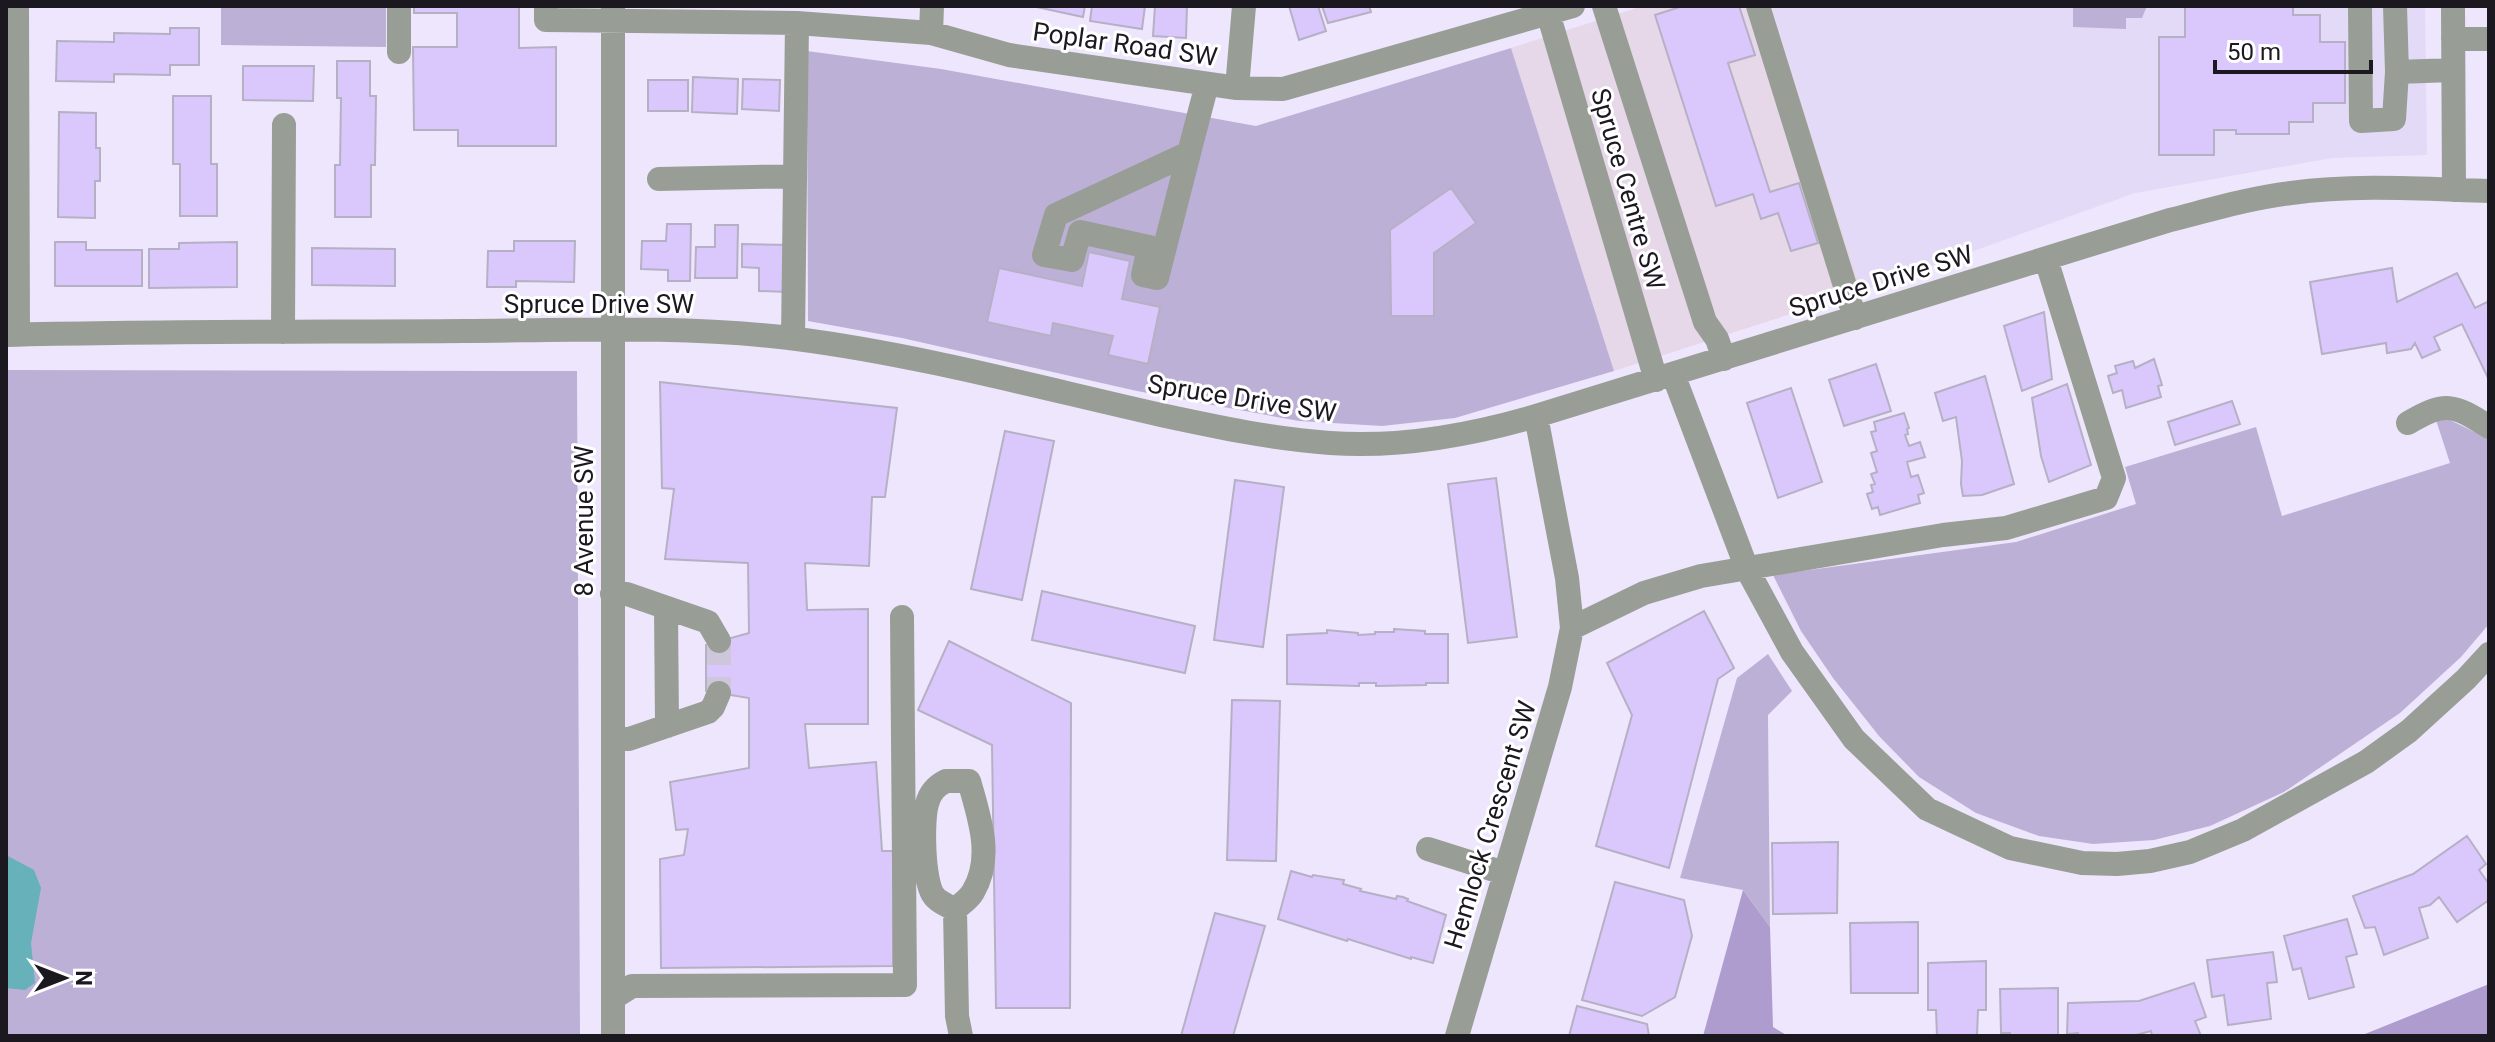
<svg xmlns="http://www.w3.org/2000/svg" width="2495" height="1042" viewBox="0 0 2495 1042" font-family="Roboto,sans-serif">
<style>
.commercial{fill:#e6d7e9}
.built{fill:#e3daf8}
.green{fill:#bdb0d6}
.forest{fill:#ae9ccf}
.water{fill:#67b1ba}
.building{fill:#dac8fd;stroke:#b6b0c5;stroke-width:2}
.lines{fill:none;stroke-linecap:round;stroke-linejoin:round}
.minor-tunnel{stroke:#cec7dc;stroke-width:24;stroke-dasharray:24 12;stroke-linecap:butt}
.minor{stroke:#989e95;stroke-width:24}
.labels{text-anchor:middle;stroke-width:6;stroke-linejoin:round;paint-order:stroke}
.street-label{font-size:26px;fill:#1b1820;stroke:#fff}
</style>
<rect width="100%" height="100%" fill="#eee6fd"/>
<path class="commercial" d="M1643,6H1771L1862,291L1614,371L1511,48Z"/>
<path class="built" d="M1771,6H2425L2427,155L2332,158L2135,193L1862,291Z"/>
<path class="green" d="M221,6H386V47L221,45Z
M2073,6H2147L2142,18H2126V29L2073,27Z
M1511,48L1614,371L1455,418L1382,426L1299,421L1137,391L902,338L808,321L807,51L941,69L1256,126Z
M6,370L577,371L580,1036H6Z
M2436,420H2450L2489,439V624L2461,657L2400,713L2284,792L2210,826L2154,840L2093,844L2039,836L1976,813L1919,777L1879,736L1833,678L1801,631L1773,575L2016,542L2136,504L2125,467L2256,427L2282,516L2450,463Z
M1768,654L1792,691L1768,715L1770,927L1743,890L1680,878L1737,678Z"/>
<path class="forest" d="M1743,890L1770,927L1773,1027L1788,1036H1703Z
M2489,984V1036H2360Z"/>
<path class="water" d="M6,855L34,870L41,888L31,943L35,983L25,990L6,988Z"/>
<path class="building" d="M414,6H519V48L556,47V146H458V130H414L413,47H457V13H414Z
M1032,6H1085L1083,17Z
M1092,6H1145L1142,29L1090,21Z
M1155,6H1187L1186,38L1153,36Z
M1289,6H1318L1326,31L1299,40Z
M1322,6H1369L1371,12L1328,23Z
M1683,6H1739L1755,55L1728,63L1770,192L1799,183L1818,243L1791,251L1778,213L1761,219L1753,194L1716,206L1655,15Z
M2185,6H2293V15H2320V42H2345V103H2313V122H2289V134H2236V130H2214V155H2159V37H2185Z
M170,28H199V65H170V75L114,74V82L56,81L57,41L114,42V33L170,34Z
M337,61H370V96H376L375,165H371V217H335V165H340L341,98H337Z
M243,66H314L313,101L243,100Z
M693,77L738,79L737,114L692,112Z
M743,79L780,80L779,111L742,109Z
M648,80H688V111H648Z
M173,96H211V164H217V216H180V164H173Z
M59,112L96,113V148H100V181H95V218L58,217Z
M1451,188L1476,223L1434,253V316H1391L1390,230Z
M667,224H691L690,281H668V270L641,269L642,241H666Z
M715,225H738L737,278H695L696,247H715Z
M514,241H575L574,282L516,281V287H487L488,251H514Z
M55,242H86V250H142V286H55Z
M237,242V287L149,288V249H179V243Z
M742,244L789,245L788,292L759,291V268L742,267Z
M312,248L395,249V286L312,285Z
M1089,252L1130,261L1122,299L1160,307L1148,364L1108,355L1113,336L1053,323L1051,336L987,322L999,268L1082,286Z
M2392,268L2397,302L2457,273L2475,308L2489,301V380L2462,324L2434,337L2440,350L2422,358L2415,343L2411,349L2387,353L2386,343L2322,354L2310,282Z
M2044,312L2052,379L2022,391L2004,326Z
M2154,359L2162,385L2158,386L2161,397L2126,408L2122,390L2113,393L2108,376L2117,373L2115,366L2133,361L2135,368Z
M1876,364L1891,411L1844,426L1829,380Z
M1985,376L2014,484L1982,495L1963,496L1961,484L1962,461L1956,417L1943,421L1935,393Z
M660,382L897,408L885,497H872L869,566L805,563L807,610L868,609V724H805L809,768L876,762L882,851H893V966L661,968L660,859L684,855L688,829L676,830L670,782L749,768V698L706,691V645L749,633L748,563L665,559L674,489L662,488Z
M2067,384L2091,465L2049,482L2041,456L2032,398Z
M1791,388L1822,482L1778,498L1747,403Z
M2232,401L2240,424L2175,445L2168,422Z
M1904,413L1909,428L1907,429L1908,434L1905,435L1909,446L1920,442L1925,457L1907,462L1911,477L1918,475L1924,493L1918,495L1920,503L1880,515L1878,507L1872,509L1867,494L1873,492L1871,485L1875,484L1871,474L1877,472L1871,453L1877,451L1871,432L1876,431L1874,422Z
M1005,431L1054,441L1022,600L971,589Z
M1496,478L1517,637L1468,643L1448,484Z
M1235,480L1284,487L1263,647L1214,640Z
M1042,591L1195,626L1185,673L1032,640Z
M1704,611L1734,668L1718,679L1669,868L1596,846L1632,715L1607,663Z
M1394,629L1425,631V634H1448V683H1426V685L1376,686V683H1359V686L1287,684V635L1327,633V630L1358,633V635L1375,634V632H1394Z
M949,641L1071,703L1070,1008H996L992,745L918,710Z
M1232,700L1280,701L1276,861L1227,860Z
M2467,836L2486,864L2479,870L2489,884V900L2457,922L2439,897L2430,905L2419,908L2428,938L2384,955L2375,927L2365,928L2353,896L2413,874Z
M1838,842L1837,913L1773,914L1772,843Z
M1291,871L1312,877L1313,875L1344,880L1343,884L1361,889L1360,891L1396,899L1397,896L1403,897L1408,899L1407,901L1446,915L1433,963L1411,957V959L1348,939L1347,941L1278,919Z
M1615,882L1684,900L1692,936L1675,997L1642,1016L1582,1000Z
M1215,913L1265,926L1233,1036H1181Z
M2347,919L2357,954L2346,957L2354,987L2309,999L2301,968L2293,970L2284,936Z
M1918,922V993H1851L1850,923Z
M2273,952L2277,982L2267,983L2271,1019L2228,1025L2224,995L2212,997L2207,960Z
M1986,961V1010H1978L1977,1036H1937L1936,1010H1928V963Z
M2194,983L2206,1017L2195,1021L2201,1036H2152L2151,1031L2132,1036H2078V1033L2067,1034L2068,1003L2139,1001Z
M2058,988V1035L2010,1036V1033H2001L2000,989Z
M1577,1006L1647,1024L1649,1036H1569Z"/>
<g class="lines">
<path class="minor-tunnel" d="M719,641V693"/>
<path class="minor" d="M17,6L18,334
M399,6V52
M546,6V20L797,23L931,33L1009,55L1237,88L1283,89L1573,6
M613,6V1036
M1604,6L1705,322L1717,339L1724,359
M1758,6L1855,318
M2360,6L2361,121L2394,119L2397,72L2395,6
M2453,6L2454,190
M1548,13L1656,380
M931,33L932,6
M2453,39H2489
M2397,72L2453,70
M1237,88L1244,6
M1189,153L1157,278L1143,275L1149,247L1080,232L1072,260L1044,255L1056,215L1189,153L1207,84
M659,179L795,176
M283,332L284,125
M6,335C158,331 311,332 464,331C573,330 689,325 797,339C920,355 1041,388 1161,415C1217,427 1273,439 1330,443C1398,448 1471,435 1536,416L2170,220C2210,210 2250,198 2291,193C2357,184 2423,189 2489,191
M793,338L797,23
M1673,374L1747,569L1792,652L1854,739L1927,809L2010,848L2082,863L2117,864L2150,861L2190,852L2243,830L2366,762L2409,731L2466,679L2489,654
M2408,423C2445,401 2453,404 2489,427
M612,594H627L708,622L719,641
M666,608L667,726
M1572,628L1644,593L1701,576L1943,535L2006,528L2106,498L2114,478L2046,259
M613,739H629L708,712L713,707L719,693
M946,781H969C979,817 994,857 973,892C969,899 961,904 955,910C949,906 938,902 934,896C923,883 922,820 927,804C930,792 936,786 946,781Z
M1428,849L1504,873
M955,910L957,1016L961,1036
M613,998L632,986L905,985L902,617
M1457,1036L1560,687L1572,628L1567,578L1536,416"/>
</g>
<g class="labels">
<g class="street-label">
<text transform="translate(1125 44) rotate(8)" y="9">Poplar Road SW</text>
<text transform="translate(1628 189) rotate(74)" y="9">Spruce Centre SW</text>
<text transform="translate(1881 281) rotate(-17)" y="9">Spruce Drive SW</text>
<text x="599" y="313">Spruce Drive SW</text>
<text transform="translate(1242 398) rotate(9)" y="9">Spruce Drive SW</text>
<text transform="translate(584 521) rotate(-90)" y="9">8 Avenue SW</text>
<text transform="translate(1490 825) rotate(-73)" y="9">Hemlock Crescent SW</text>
</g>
</g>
<rect width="2495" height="1042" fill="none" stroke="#1b1820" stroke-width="16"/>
<g transform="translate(64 978) rotate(90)" stroke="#ffffff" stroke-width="6" paint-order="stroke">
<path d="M0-6L14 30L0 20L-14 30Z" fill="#1b1820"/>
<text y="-12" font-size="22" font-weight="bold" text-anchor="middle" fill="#1b1820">N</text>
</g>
<path d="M2215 60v12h156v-12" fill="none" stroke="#1b1820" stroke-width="4"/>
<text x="2227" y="60" font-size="24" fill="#1b1820" stroke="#ffffff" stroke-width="6" paint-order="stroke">50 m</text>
</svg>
